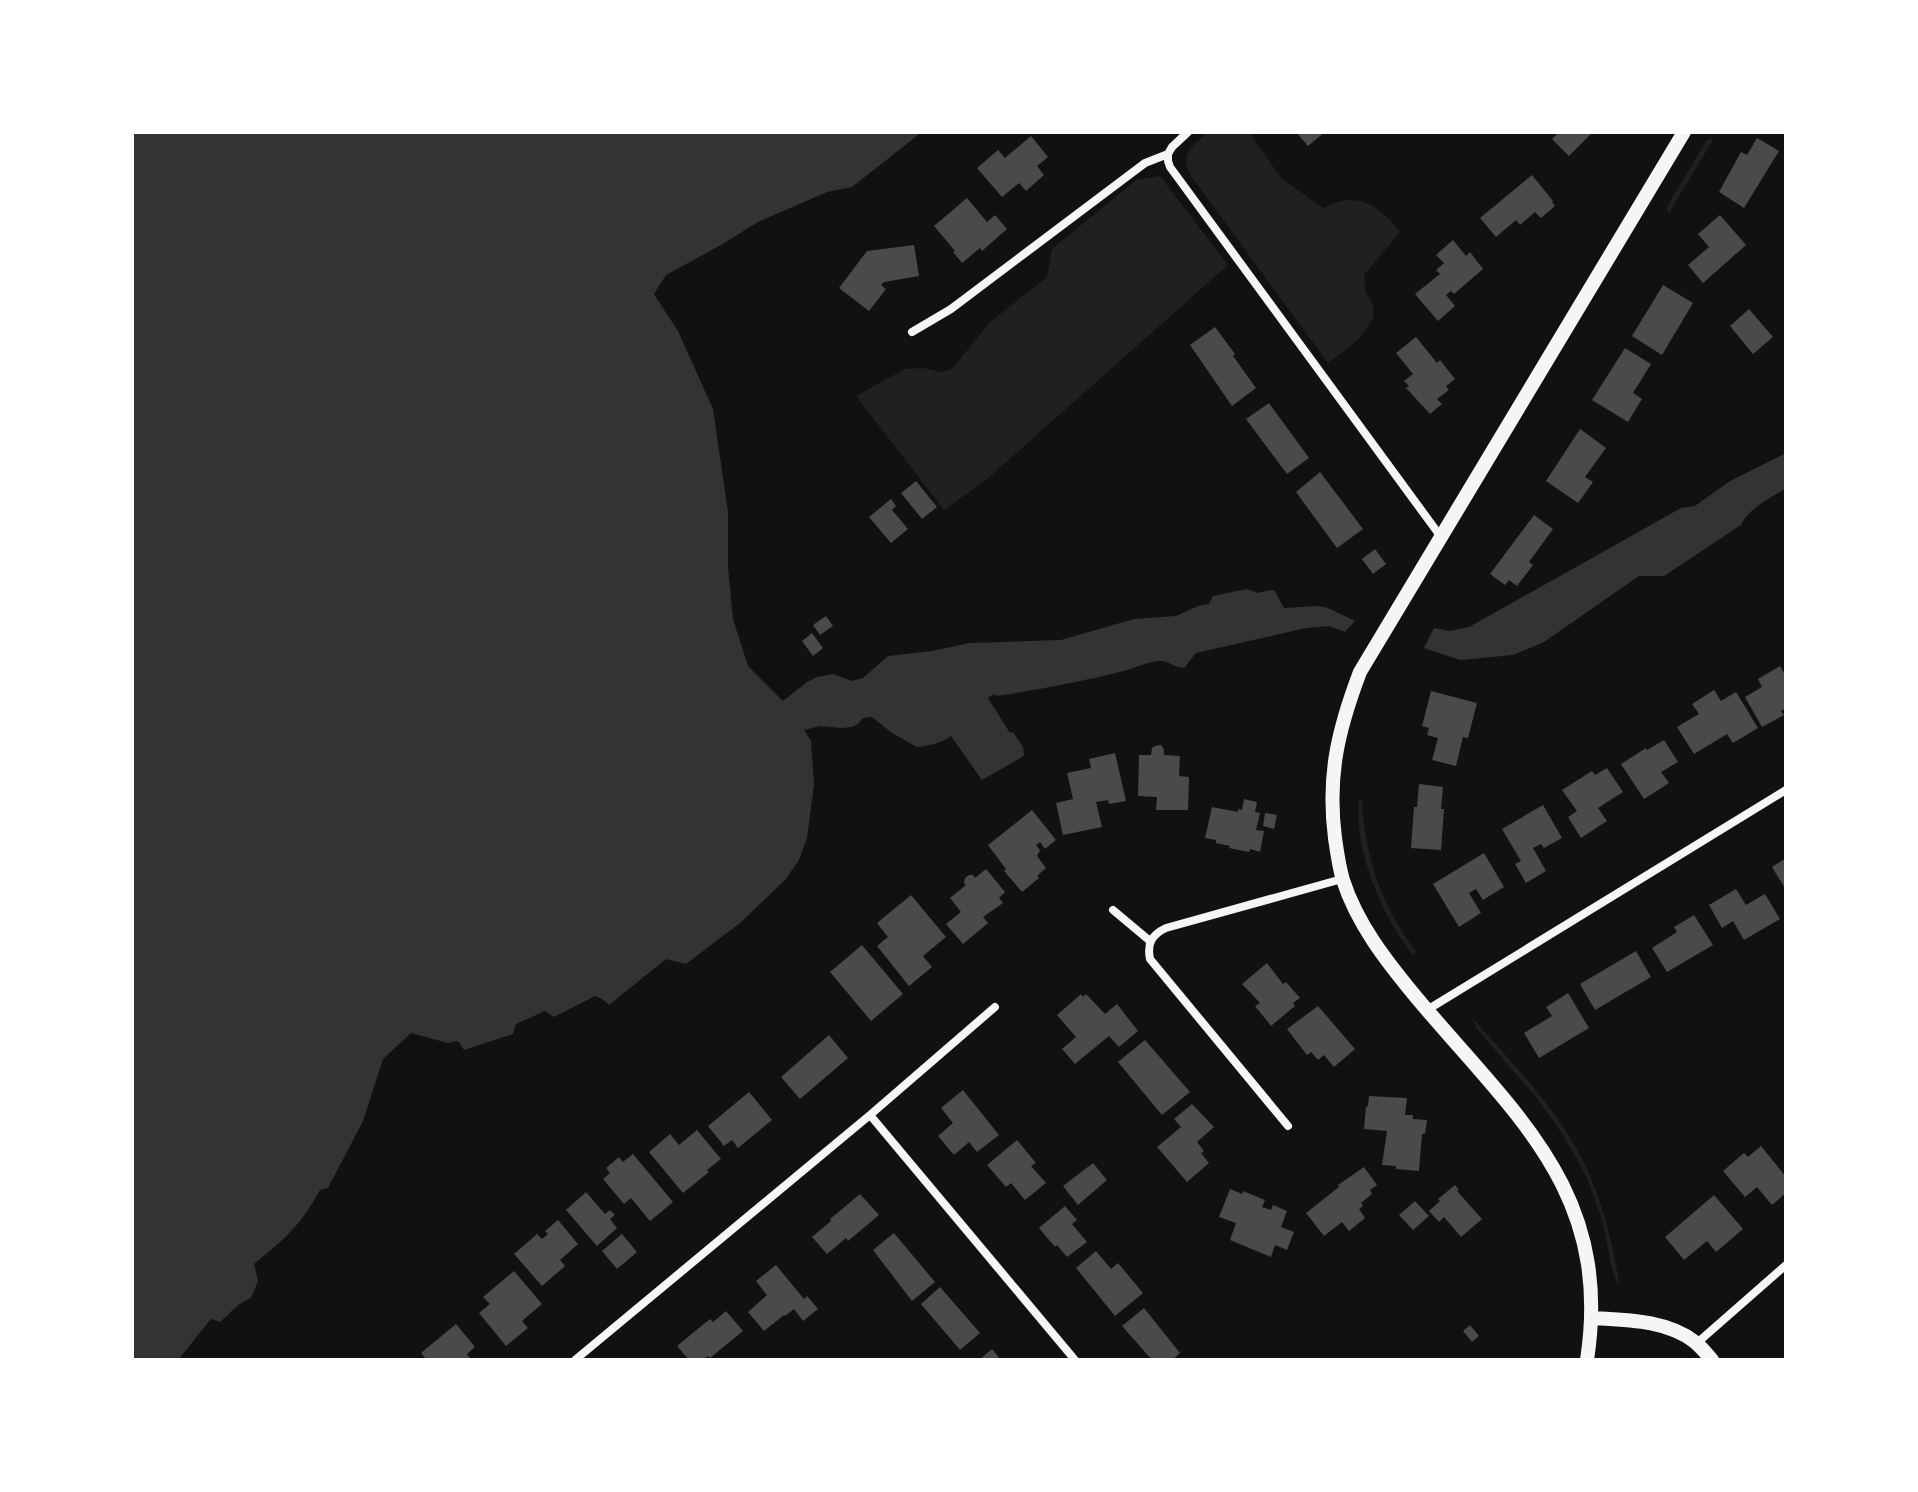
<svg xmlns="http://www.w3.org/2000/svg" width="1918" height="1492" viewBox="0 0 1918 1492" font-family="'Public Sans',sans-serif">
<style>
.green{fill:#202020}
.water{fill:#333}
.building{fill:#4a4a4a}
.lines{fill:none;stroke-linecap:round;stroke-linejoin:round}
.minor{stroke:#f5f5f5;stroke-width:8}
.tertiary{stroke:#f5f5f5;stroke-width:14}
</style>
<rect width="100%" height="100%" fill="#111"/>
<path class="green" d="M1209,132H1249L1281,178L1323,208C1328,206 1335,202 1341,201C1367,196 1385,213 1400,232L1364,275L1366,293L1373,305V319L1358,340L1328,363L1191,176C1179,153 1191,147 1209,132Z
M1711,139L1713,140L1669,213L1667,210L1669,203L1707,140Z
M1160,176L1228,265L986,480L944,510L856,396L905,369L923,368L941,372L952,369L990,322L1047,277L1052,249L1136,180Z
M1362,799C1364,856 1382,906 1416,952L1413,955C1382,917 1354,851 1359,801Z
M1472,1018C1515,1066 1564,1115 1590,1176C1605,1211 1613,1246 1619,1283L1618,1285L1612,1269L1603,1223L1588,1180L1573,1152L1557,1126L1535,1096L1476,1028Z"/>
<path class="water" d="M132,132H922L852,187L827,192L758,222L721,245L666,275L654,294L678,331L713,409L728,512V567L733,619L748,666L783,701L807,682L817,677L833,674L852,681L863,678L888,656L932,651L970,643L1061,640L1134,619L1176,616L1198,606L1209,604L1213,596L1247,589L1258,593L1270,590L1275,591L1284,608L1318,606L1328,608L1355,621L1345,632L1329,626L1306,628L1196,653L1184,668C1175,668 1169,661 1160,661C1149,661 1135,668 1124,671C1083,681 1039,690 996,696L994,694L988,698L1010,733L1013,732L1023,747L1024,756L982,780L951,736C942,743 928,746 917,747L892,733L872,717L863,718L858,724L852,727L841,728L820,726L804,730L811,741L814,785L807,838L799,860L785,880L740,923L686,964L666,959L609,1005L602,999L595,996L554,1017L545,1011L516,1024L513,1034L464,1050L458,1041L448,1043L411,1033L383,1059L363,1121L328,1188L320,1190C300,1226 286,1238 254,1264L258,1281L251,1298C236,1304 232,1312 220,1322L211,1319L178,1360H132Z
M1786,453V488C1770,498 1749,508 1741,525L1664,576H1639L1544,642L1513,655L1460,660L1424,648L1434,628L1449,631L1469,627L1681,508L1695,506L1730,481Z"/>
<path class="building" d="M1296,132H1325L1308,146Z
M1559,132H1593L1569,156L1552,139Z
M1031,136L1048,157L1037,166L1044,175L1026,191L1019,183L1002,197L977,168L998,150L1005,158Z
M1757,138L1779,151L1744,208L1719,192L1741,152L1747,155Z
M1532,175L1553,201L1552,202L1555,206L1541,218L1535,212L1520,225L1516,220L1496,237L1480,218Z
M967,198L987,222L995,215L1007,229L982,251L980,248L962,263L953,252L955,251L934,226Z
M1720,215L1746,245L1703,283L1688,265L1709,247L1698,234Z
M1453,240L1466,256L1470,252L1483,269L1454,294L1451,291L1446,295L1455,306L1438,321L1415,294L1440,274L1436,270L1444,263L1436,255Z
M914,245L919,276L884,282L881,285L886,289L869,311L839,288L867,251Z
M1663,285L1693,303L1662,355L1632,336Z
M1749,309L1773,337L1753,354L1730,326Z
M1215,327L1235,354L1233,356L1256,388L1232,406L1190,345Z
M1416,337L1437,363L1440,360L1455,379L1446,386L1449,390L1437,399L1442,404L1430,414L1406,388L1409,386L1404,381L1413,374L1396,353Z
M1625,348L1651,364L1633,393L1642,399L1628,422L1592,400Z
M1269,403L1309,458L1287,474L1246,419Z
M1580,429L1606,448L1585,477L1593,482L1578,503L1546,481Z
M1320,472L1363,529L1337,548L1296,492Z
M916,481L937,507L922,519L901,493Z
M891,499L896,506L892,510L908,529L891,543L869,517Z
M1534,515L1553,529L1529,562L1533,565L1517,586L1509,580L1505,585L1490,574Z
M1375,549L1386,564L1373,574L1362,559Z
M826,616L833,626L820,635L813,625Z
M812,633L823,648L813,656L802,641Z
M1780,666L1786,676V708L1781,711L1784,715L1762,727L1745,697L1762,687L1758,679Z
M1714,690L1721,701L1736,692L1758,728L1733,743L1727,734L1694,754L1677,727L1699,714L1692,704Z
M1431,691L1477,703L1468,738L1463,737L1456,766L1432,760L1438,738L1427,735L1429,728L1422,726Z
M1664,740L1678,762L1661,772L1669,783L1644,799L1621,764L1646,748L1647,750Z
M1161,745L1164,750V755L1180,756L1179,776L1189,777L1188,810H1156L1157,797L1138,796L1139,755H1151L1152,748L1155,746Z
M1115,753L1126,801L1109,804L1108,800L1096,802L1102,827L1063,835L1056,803L1073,799L1067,773L1091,768L1089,759Z
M1607,768L1623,792L1598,808L1607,821L1581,838L1568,817L1577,811L1562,790L1592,771L1595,775Z
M1419,784L1443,787L1441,809H1444L1441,850L1411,848L1414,807H1417Z
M1244,799L1257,802L1255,812L1260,813L1256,830L1264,831L1260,852L1250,849L1249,852L1229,848L1230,846L1216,843V840L1205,838L1212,807L1238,812V809L1242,810Z
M1543,805L1562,838L1544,848L1541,844L1533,848L1546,871L1526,883L1515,864L1521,861L1502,829Z
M1032,810L1056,840L1045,849L1040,842L1036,845L1040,850L1037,856L1046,868L1037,876L1039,878L1022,892L1004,871L1006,869L988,845Z
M1265,813L1277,815L1274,829L1263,826Z
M1484,853L1504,887L1483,900L1476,889L1469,893L1481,913L1459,927L1433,884Z
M1786,858V890L1772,867Z
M986,869L1005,892L999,898L1003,903L983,917L988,923L963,944L946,924L961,912L950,898L966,885L964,883L965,878L969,875H973L975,878Z
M1736,889L1746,905L1765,894L1780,919L1744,940L1733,921L1722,928L1709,905Z
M911,895L946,937L923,956L932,967L909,986L877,946L888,937L877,923Z
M1694,915L1713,945L1667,972L1652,948L1677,932L1674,927Z
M862,945L903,994L871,1021L830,972Z
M1636,951L1651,977L1595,1010L1580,984Z
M1267,963L1283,984L1286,982L1300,998L1293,1003L1295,1006L1271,1026L1255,1006L1260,1003L1242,984Z
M1568,993L1589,1028L1539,1058L1524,1033L1552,1016L1546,1007Z
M1081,994L1083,997L1086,994L1105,1014L1117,1004L1138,1031L1119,1047L1109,1036L1075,1064L1062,1049L1076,1037L1057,1015Z
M1318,1006L1355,1049L1334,1067L1324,1055L1318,1060L1311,1052L1307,1055L1287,1029Z
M829,1035L848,1058L800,1099L781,1077Z
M1145,1040L1190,1092L1162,1115L1118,1062Z
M963,1090L999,1135L977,1152L969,1142L954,1155L938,1136L953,1123L941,1108Z
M749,1092L772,1120L738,1148L732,1140L724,1146L708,1126Z
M1369,1096L1407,1098L1405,1115H1413V1119L1427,1120L1425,1134H1422L1419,1171L1396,1169V1166L1382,1165L1387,1131L1364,1129L1366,1107L1368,1106Z
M1192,1104L1214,1127L1197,1142L1204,1151L1201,1153L1209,1163L1187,1182L1157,1147L1181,1127L1174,1119Z
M697,1130L721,1159L707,1170L709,1172L683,1193L649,1152L670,1134L679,1145Z
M1017,1140L1036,1163L1031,1166L1046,1183L1025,1200L1011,1183L1006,1187L987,1165Z
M1761,1146L1786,1177V1193L1772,1205L1757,1187L1745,1197L1723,1171L1744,1153L1748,1157Z
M633,1154L673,1202L650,1221L631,1198L624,1204L603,1179L610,1173L606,1168L619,1157L623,1162Z
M1093,1163L1107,1180L1078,1205L1063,1186Z
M1364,1167L1377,1185L1370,1190L1372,1194L1361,1203L1363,1206L1359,1209L1365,1218L1349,1231L1342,1222L1324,1236L1306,1213L1339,1187L1338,1185Z
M1455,1185L1459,1190L1457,1191L1482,1219L1461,1237L1444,1217L1439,1222L1429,1211L1440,1201L1438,1199Z
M1230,1189L1242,1194L1243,1191L1265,1200L1262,1207L1271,1210L1273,1205L1287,1211L1281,1227L1294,1232L1287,1250L1275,1245L1271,1257L1230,1240L1236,1223L1219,1217Z
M586,1192L605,1214L610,1210L615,1215L610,1219L617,1228L597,1246L566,1210Z
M860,1194L879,1215L848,1241L846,1238L827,1254L812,1237L831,1221L830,1219Z
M1714,1195L1743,1229L1716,1252L1707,1241L1684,1260L1665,1237Z
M1415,1201L1429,1216L1413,1230L1399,1215Z
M1065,1206L1077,1220L1072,1224L1087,1242L1067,1257L1057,1245L1055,1247L1039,1228Z
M558,1220L578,1244L560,1260L565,1266L542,1286L514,1254L537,1234L542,1239L548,1234L545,1231Z
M894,1233L935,1282L912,1301L873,1250Z
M622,1234L637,1252L617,1269L602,1251Z
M1096,1251L1111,1269L1118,1263L1143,1293L1115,1316L1076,1268Z
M776,1265L804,1299L807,1296L818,1309L803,1321L794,1309L785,1316L784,1315L764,1331L748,1312L767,1295L756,1281Z
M514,1271L542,1304L522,1321L528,1328L506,1346L479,1313L490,1304L483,1297Z
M940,1287L980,1333L960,1350L921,1304Z
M1144,1308L1180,1353L1172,1360H1152L1122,1326Z
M726,1311L743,1331L710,1358L708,1356L703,1360H689L677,1346L710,1319L713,1322Z
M456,1324L475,1347L467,1354L471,1360H427L421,1353Z
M1470,1325L1479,1336L1472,1342L1463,1331Z
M992,1349L1001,1360H979Z"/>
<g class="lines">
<path class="minor" d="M1168,154V161L1170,167L1441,537
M912,332L951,309L1145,163L1168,154L1172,147L1188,132
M1113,910L1150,941
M1427,1010L1786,790
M870,1115L1075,1360
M1288,1126L1150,959C1147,944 1151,935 1166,928L1342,879
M1697,1343L1786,1265
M575,1360L870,1115L995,1007"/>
<path class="tertiary" d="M1592,1318C1626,1320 1667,1320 1695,1342C1701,1347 1707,1354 1712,1360
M1587,1360C1613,1191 1514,1114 1416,997C1387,962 1357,924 1343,880C1339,867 1337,852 1335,838C1327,776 1338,730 1360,672L1684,132"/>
</g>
<rect width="1918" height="1492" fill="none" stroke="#ffffff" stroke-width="268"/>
</svg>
